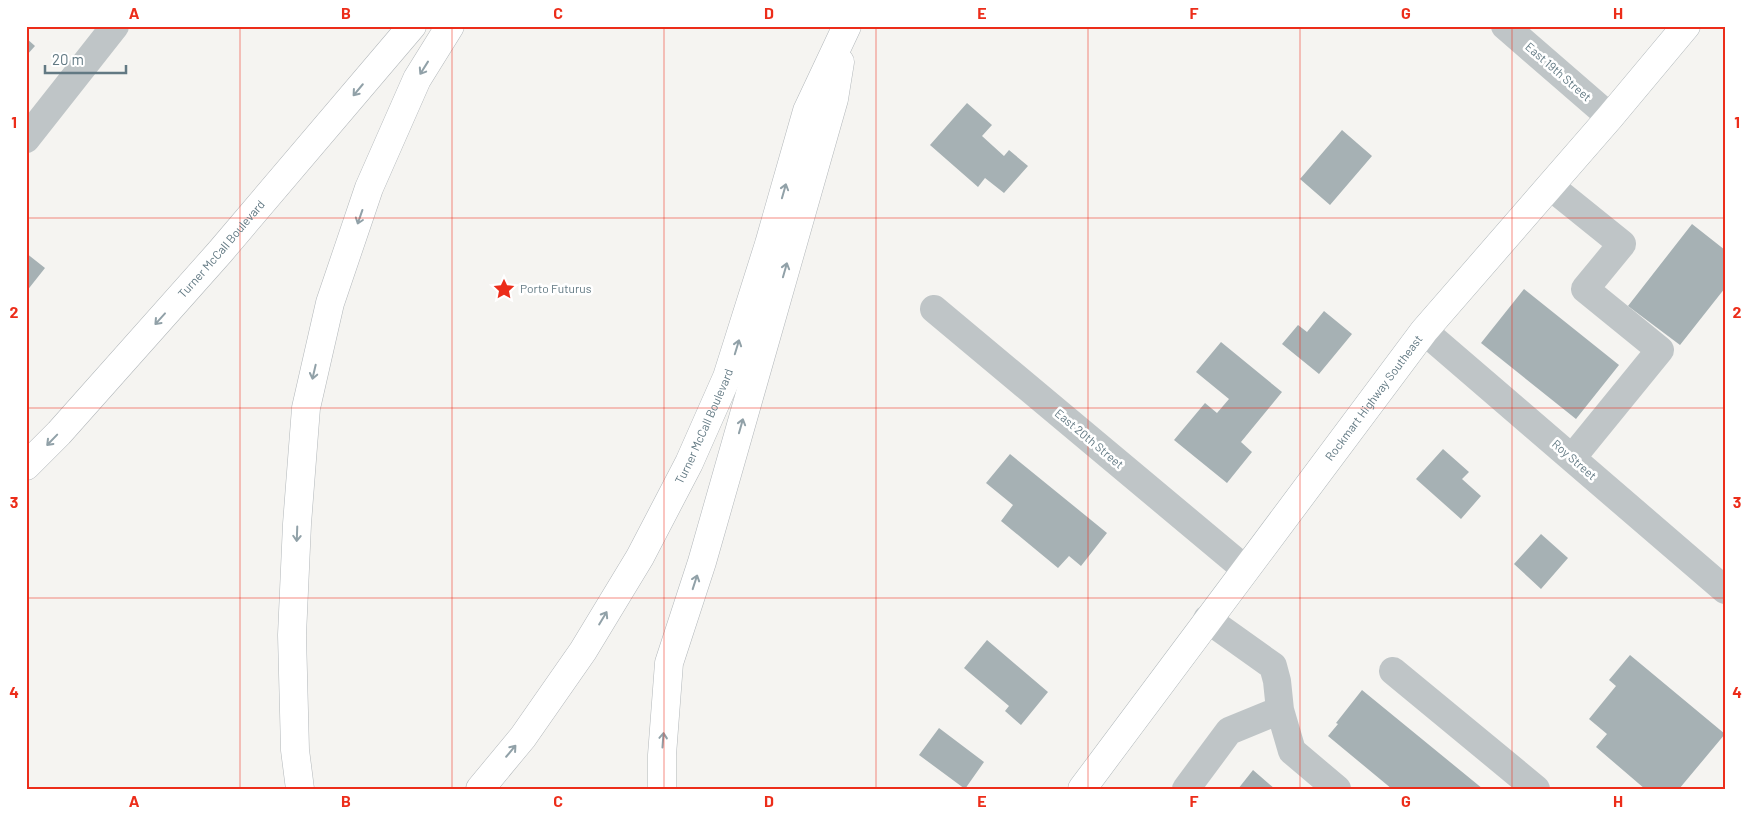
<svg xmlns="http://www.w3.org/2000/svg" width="1751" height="815" viewBox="0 0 1751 815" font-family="Barlow,sans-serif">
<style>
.building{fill:#a6b1b4}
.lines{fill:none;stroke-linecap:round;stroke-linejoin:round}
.major-casing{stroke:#b0b7ba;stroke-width:29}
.highway-casing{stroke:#b2b7ba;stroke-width:29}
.minor{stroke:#bfc5c7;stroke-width:28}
.major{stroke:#fff;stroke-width:28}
.highway{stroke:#fff;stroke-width:28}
.oneway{stroke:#91a1a8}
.grid{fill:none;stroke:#ec2d1a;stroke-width:1;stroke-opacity:0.55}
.labels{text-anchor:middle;stroke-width:5;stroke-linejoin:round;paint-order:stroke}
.street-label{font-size:12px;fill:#627983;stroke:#fff}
.poi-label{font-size:12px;fill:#627983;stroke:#fff;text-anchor:start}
.neatline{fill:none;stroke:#ec2d1a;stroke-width:2}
.grid-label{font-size:16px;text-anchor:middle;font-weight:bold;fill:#ec2d1a}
</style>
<rect width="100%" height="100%" fill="#f5f4f1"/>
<path class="building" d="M26,38L35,46L26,56Z
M967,103L992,125L982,136L1004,156L1009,150L1028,166L1004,193L985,178L978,187L930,145Z
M1342,130L1372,156L1330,205L1300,179Z
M1692,224L1725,250V288L1680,345L1628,306Z
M26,253L45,268L26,292Z
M1524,289L1619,365L1576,419L1481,343Z
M1324,311L1352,334L1319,374L1282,344L1298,325L1307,332Z
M1221,342L1282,392L1241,442L1252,452L1227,483L1174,440L1205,403L1217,413L1229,399L1196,372Z
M1443,449L1469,472L1462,479L1481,496L1461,519L1416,479Z
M1010,454L1107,533L1081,566L1069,556L1058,568L1001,521L1013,505L986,483Z
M1541,534L1568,558L1541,589L1514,564Z
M987,640L1048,692L1021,725L1005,711L1009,706L964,668Z
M1630,655L1725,734L1679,789H1645L1596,747L1607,734L1589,719L1616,686L1609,680Z
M1362,690L1483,789H1392L1328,736L1338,724L1336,723Z
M939,728L984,762L965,789L919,755Z
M1253,770L1275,789H1238Z"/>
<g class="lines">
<g class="major-casing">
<g id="major">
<path id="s1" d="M1082,789L1424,331L1610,117L1686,26"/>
</g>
</g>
<g class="highway-casing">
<g id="highway">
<path id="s2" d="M26,466L59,433L220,252L412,26"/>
<path d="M300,789L295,750L292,635L297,524L306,408L330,303L369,188L417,79L450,26"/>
<path id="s3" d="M480,789L523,737L583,651L640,557L689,463L727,377L769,244L807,111L847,26"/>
<path d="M662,789V755L669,663L702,562L834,99L840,62"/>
</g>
</g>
<path class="minor" d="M1505,26L1610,117
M26,139L115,26
M1550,186L1622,244L1585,289L1660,350L1572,458
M934,309L1245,569
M1424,331L1725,590
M1393,671L1536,789
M1280,710L1292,751L1337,789
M1186,789L1229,731L1280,710L1277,681L1273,666L1207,619"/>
<use href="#major" class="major"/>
<use href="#highway" class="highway"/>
</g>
<defs><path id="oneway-shaft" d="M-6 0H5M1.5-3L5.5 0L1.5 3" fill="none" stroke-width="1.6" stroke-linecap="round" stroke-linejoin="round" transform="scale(1.25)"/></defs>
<g class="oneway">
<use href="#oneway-shaft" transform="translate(424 68) rotate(122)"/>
<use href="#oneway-shaft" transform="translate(358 90) rotate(130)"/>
<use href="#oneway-shaft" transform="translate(784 191) rotate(-74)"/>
<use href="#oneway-shaft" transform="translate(360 217) rotate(109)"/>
<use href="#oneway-shaft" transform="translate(785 270) rotate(-74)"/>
<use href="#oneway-shaft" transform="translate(160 319) rotate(132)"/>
<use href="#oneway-shaft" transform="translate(737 347) rotate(-73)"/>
<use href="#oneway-shaft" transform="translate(314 372) rotate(103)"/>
<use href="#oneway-shaft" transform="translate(741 426) rotate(-74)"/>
<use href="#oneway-shaft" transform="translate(52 440) rotate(134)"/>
<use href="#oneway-shaft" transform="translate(297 534) rotate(92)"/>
<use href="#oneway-shaft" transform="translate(695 582) rotate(-72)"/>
<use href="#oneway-shaft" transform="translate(603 618) rotate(-59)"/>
<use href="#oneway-shaft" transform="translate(663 740) rotate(-86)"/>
<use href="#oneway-shaft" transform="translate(511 751) rotate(-50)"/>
</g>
<path class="grid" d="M240,26V789M452,26V789M664,26V789M876,26V789M1088,26V789M1300,26V789M1512,26V789M26,218H1725M26,408H1725M26,598H1725"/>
<defs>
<g id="sight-bare" transform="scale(1.725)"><path d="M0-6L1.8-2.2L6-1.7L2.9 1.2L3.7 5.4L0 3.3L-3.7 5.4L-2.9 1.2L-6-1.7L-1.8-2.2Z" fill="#ec2d1a" stroke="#fff" stroke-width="2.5" paint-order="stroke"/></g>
</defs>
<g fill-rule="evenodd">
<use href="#sight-bare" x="504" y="289"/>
</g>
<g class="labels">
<g class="street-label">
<text transform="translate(1558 72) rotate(41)" y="4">East 19th Street</text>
<text dy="4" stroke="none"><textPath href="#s2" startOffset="292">Turner McCall Boulevard</textPath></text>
<text dy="4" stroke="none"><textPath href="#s1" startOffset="488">Rockmart Highway Southeast</textPath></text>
<text dy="4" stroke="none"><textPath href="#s3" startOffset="428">Turner McCall Boulevard</textPath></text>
<text transform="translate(1089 439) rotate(40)" y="4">East 20th Street</text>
<text transform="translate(1574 460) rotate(41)" y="4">Roy Street</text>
</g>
<g class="poi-label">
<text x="520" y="293">Porto Futurus</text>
</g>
</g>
<rect width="1751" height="815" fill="none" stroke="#ffffff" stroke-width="55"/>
<path d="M45 65v8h81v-8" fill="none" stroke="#627983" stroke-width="2.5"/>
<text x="52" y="65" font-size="15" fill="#627983" stroke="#ffffff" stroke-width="4" paint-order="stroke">20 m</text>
<rect x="28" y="28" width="1696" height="760" class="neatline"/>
<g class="grid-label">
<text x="134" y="19">A</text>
<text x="346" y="19">B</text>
<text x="558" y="19">C</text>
<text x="769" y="19">D</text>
<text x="982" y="19">E</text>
<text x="1194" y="19">F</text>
<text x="1406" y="19">G</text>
<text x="1618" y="19">H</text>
<text x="14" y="128">1</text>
<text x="1737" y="128">1</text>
<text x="14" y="318">2</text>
<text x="1737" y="318">2</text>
<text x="14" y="508">3</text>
<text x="1737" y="508">3</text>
<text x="14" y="698">4</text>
<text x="1737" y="698">4</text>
<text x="134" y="807">A</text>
<text x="346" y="807">B</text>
<text x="558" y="807">C</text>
<text x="769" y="807">D</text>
<text x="982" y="807">E</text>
<text x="1194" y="807">F</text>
<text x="1406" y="807">G</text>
<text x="1618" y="807">H</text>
</g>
</svg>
